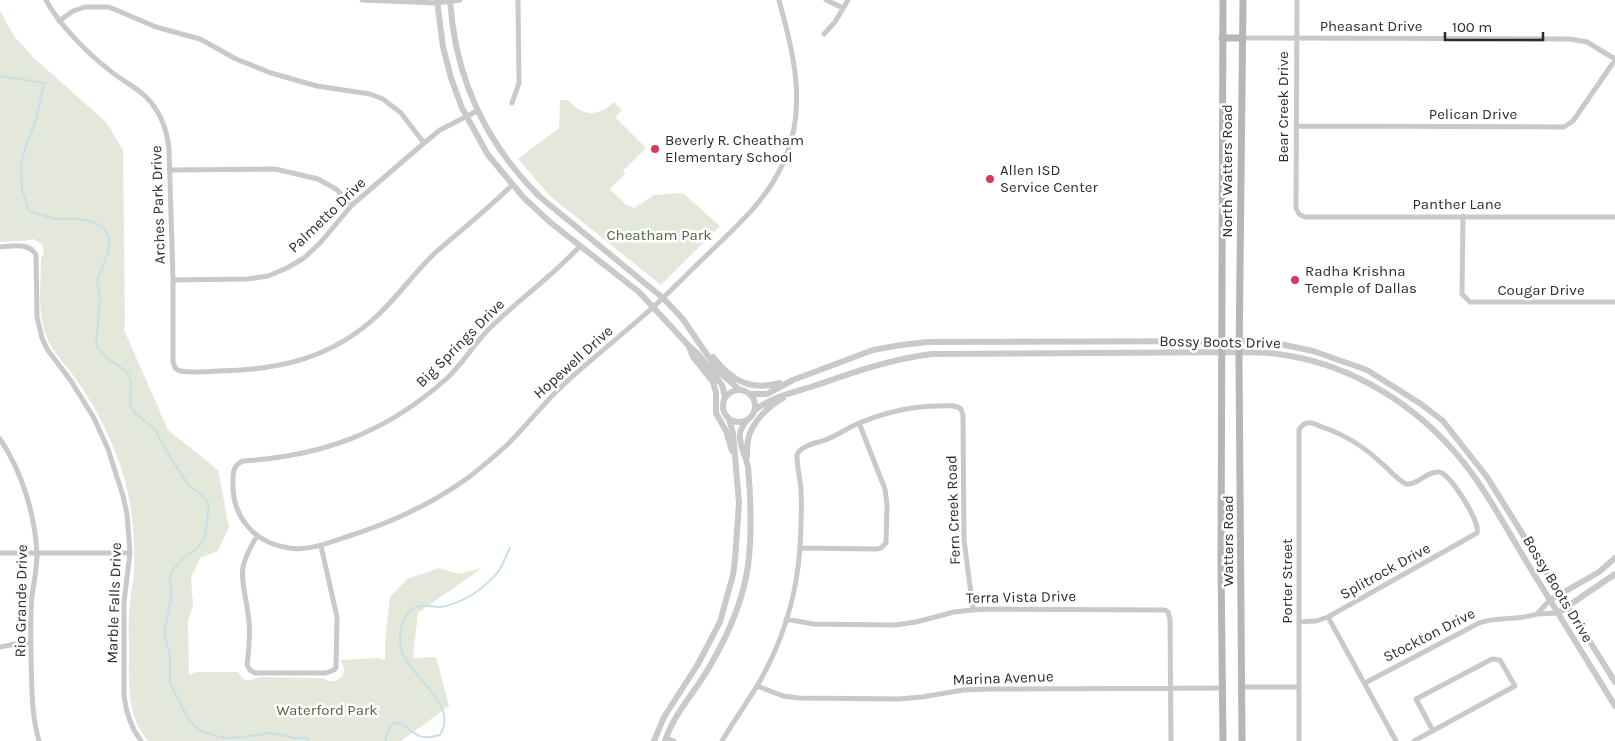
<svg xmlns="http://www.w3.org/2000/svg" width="1615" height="741" viewBox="0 0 1615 741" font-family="Karla,sans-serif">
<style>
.green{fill:#e3e8da}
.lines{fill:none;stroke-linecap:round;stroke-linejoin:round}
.stream{stroke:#c7dfe7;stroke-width:2}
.minor{stroke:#c9c9c9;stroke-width:5}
.tertiary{stroke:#c9c9c9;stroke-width:6}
.secondary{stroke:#b6b6b6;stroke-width:7}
.poi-dot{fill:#d63b59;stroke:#fff;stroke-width:2}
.labels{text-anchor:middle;stroke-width:5;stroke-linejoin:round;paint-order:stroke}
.street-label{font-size:15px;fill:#2c2c2c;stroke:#fff}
.poi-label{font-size:15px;fill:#2c2c2c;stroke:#fff;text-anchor:start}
.park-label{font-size:15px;fill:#53633d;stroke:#fff}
</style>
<rect width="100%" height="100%" fill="#fff"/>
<path class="green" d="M0,11L14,36L35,59L106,122L123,150L125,323L124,330L168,430L218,470L229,527L218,551L200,558L191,578L193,607L188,620L189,675L197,672H238L242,678L248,681L260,677L323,678C337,688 351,673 340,660L379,658L385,660V641L390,597L407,579L439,568L459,574L482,568L418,613L413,658L436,657L449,706L401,741H148C126,714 129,683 129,651C129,636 128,620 130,605C131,592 134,580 134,567C135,546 133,524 130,503C123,462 103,419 80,385C69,367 53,355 46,335C37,312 41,284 41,259L44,252L43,245L33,239L24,241L0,242Z
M560,100H568C583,117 598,117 614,102L622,110L615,117L646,148L623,171L625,174L610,189L625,204L634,208L654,195L683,193L720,226L661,285L550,196L518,159L559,128Z"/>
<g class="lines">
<path class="stream" d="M0,76L44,83L35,123L26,146L21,164L22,189L29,211L55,219H78L94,222L104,228L110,240L107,255L97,280L100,297L96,345L109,360L117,364L128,374L131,382L130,405L136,414L154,428L170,457L189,486L201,494L209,504L205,537L201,544L194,551L186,556L171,572L170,583L172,593L164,633L170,655V683L189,720L198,730L224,738L243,737L270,733L278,734L294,738H307L308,741
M385,741L389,728L394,723H400C417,734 418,741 440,735C461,700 401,675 400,642C399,629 405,607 421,606C427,605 433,607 440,607C450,606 463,600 472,595C481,589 494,578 500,569C504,562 506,555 510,548"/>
<path class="minor" d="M46,0C58,23 87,53 108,69C119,79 135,86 146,97C160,111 167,129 169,149L173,280V362L175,368L180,371C193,373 206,372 218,371C280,370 333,358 379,314C399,295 415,272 435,253C461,230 488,209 512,185
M362,0L437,3L460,0
M826,0L843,8
M1297,0L1296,208L1299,214L1305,217H1615
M59,21L73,11L85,7H109L156,27L200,39L236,59L271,73L317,86L370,94L383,99L401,113L424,143
M824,34L835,22L848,0
M1242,38L1570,39L1587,42L1615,59
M512,103L519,83L518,0
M1296,126L1564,127L1573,121L1615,60
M169,170L275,169L318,179L336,189L352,205
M1463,216L1462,294L1470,302H1615
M580,246C553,276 519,299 490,328C474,343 463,364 446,379C386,433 322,456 243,461C234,465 233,471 233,480C231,515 253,543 289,548C306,551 326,544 343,538C388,524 431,505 469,477C482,467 496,455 508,444C527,425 543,404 562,386C591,359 622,335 651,309C671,291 689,272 708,254C739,224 771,196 786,156C807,104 793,52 779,0
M0,247C12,246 29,242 36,255L37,317L42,338L47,349L71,381L94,418L108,449L123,496L127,514L130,553L124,602V696C126,712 131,728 141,741
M173,280L248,279L268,276L287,268L304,258L320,243L352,205L424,143L440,130L477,111
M0,439C22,472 35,514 37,554C37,568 34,582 32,596C30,616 31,637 31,657C32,685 31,714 39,741
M257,536C235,572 243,576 248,614C251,630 249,649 247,665L250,670L255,673H326L334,670L336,667L337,617L321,546
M800,548L877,549L881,548L886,543L887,505L885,489L859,423
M0,553H130
M1550,600L1537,614L1558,613
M1328,617L1396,741
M786,619L813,624L895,625L916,622L954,612L982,609L1165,610L1168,612L1170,619L1171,741
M0,647L20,643H31
M1365,683L1479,623C1498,616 1518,621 1537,614
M757,686L783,696L799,698L899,699L922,697L963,690L989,689L1222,688
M1242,687H1299
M666,738L674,741
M722,741C733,722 746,704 757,686C782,644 797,595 800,547C801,528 802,509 801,490C800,478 797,467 797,455C801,444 820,443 830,438C839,434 848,428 857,424C883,413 912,406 939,406C947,406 955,404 961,409L963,415L964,540L973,609
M1299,741V430C1305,419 1313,423 1322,427C1343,434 1363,446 1379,461C1388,468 1396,479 1406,484C1419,485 1426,471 1439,472C1450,473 1481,523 1477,533L1328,617L1316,621L1299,622
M1414,741L1515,686L1500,660L1492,659L1416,699L1433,731"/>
<path class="tertiary" d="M437,0L443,47L451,78L462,108L488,155L524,198L551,223L639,292L688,345L699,355L722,385L725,397
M450,0C455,77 485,143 540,197L663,298L682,318L719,372L740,390
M689,347L693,357L713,382L716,393V413L726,431L732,451
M713,357C732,381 750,391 780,383
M723 406a16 16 0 1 1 32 0a16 16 0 1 1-32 0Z
M750,394H767L793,380L873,350L901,345L928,342L1239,341L1280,344L1313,351L1367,370L1421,404L1443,421L1487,477L1615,682
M755,410C772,397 791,393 811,387C851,373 890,359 932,354L1246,352C1256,353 1267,352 1277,354C1344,362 1408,399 1453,450C1482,482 1503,523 1526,561C1556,609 1585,658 1615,706
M747,456C747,451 747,445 748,440C751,423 768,406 783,398
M1550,600L1599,572L1615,558
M1558,613L1615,574
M654,741L664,717L698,664L720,622L733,575L735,560L739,503L733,433L729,419
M665,741C674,713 696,691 710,666C728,635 743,601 748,566C752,534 751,500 748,467C746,456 739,446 740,434C740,429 744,425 746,421"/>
<path class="secondary" d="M1222,38H1242
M1223,741L1221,564L1223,0
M1242,741L1239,360L1243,0"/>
</g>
<g class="poi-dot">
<circle cx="655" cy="149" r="5"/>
<circle cx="990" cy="179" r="5"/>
<circle cx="1295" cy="280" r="5"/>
</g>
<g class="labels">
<g class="street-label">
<text x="1371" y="31">Pheasant Drive</text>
<text transform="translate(1283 107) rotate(-90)" y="5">Bear Creek Drive</text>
<text x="1473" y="119">Pelican Drive</text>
<text transform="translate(1227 171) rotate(-90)" y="5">North Watters Road</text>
<text x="1457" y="209">Panther Lane</text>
<text transform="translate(158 205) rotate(-92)" y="5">Arches Park Drive</text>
<text transform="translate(327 215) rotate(-44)" y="5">Palmetto Drive</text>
<text x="1541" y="295">Cougar Drive</text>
<text transform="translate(1220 342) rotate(1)" y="5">Bossy Boots Drive</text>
<text transform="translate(460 343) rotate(-45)" y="5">Big Springs Drive</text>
<text transform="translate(573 362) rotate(-42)" y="5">Hopewell Drive</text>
<text transform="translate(953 510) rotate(-92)" y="5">Fern Creek Road</text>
<text transform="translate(1228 541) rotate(-90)" y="5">Watters Road</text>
<text transform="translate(1385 571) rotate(-29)" y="5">Splitrock Drive</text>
<text transform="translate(1287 581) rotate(-90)" y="5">Porter Street</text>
<text transform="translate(1558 589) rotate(59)" y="5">Bossy Boots Drive</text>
<text transform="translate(1021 597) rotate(-1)" y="5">Terra Vista Drive</text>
<text transform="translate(21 601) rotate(-89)" y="5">Rio Grande Drive</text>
<text transform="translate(114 603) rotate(-88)" y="5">Marble Falls Drive</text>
<text transform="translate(1429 635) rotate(-27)" y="5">Stockton Drive</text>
<text transform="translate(1003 678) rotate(-2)" y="5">Marina Avenue</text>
</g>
<g class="poi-label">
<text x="665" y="145">Beverly R. Cheatham<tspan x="665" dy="17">Elementary School</tspan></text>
<text x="1000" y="175">Allen ISD<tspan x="1000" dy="17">Service Center</tspan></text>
<text x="1305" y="276">Radha Krishna<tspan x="1305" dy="17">Temple of Dallas</tspan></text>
</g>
<g class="park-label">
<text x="659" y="240">Cheatham Park</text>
<text x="327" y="715">Waterford Park</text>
</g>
</g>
<path d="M1445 32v8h98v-8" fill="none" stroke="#2c2c2c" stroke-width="2.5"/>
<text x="1452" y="32" font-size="15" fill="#2c2c2c" stroke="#ffffff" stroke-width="4" paint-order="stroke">100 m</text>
</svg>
